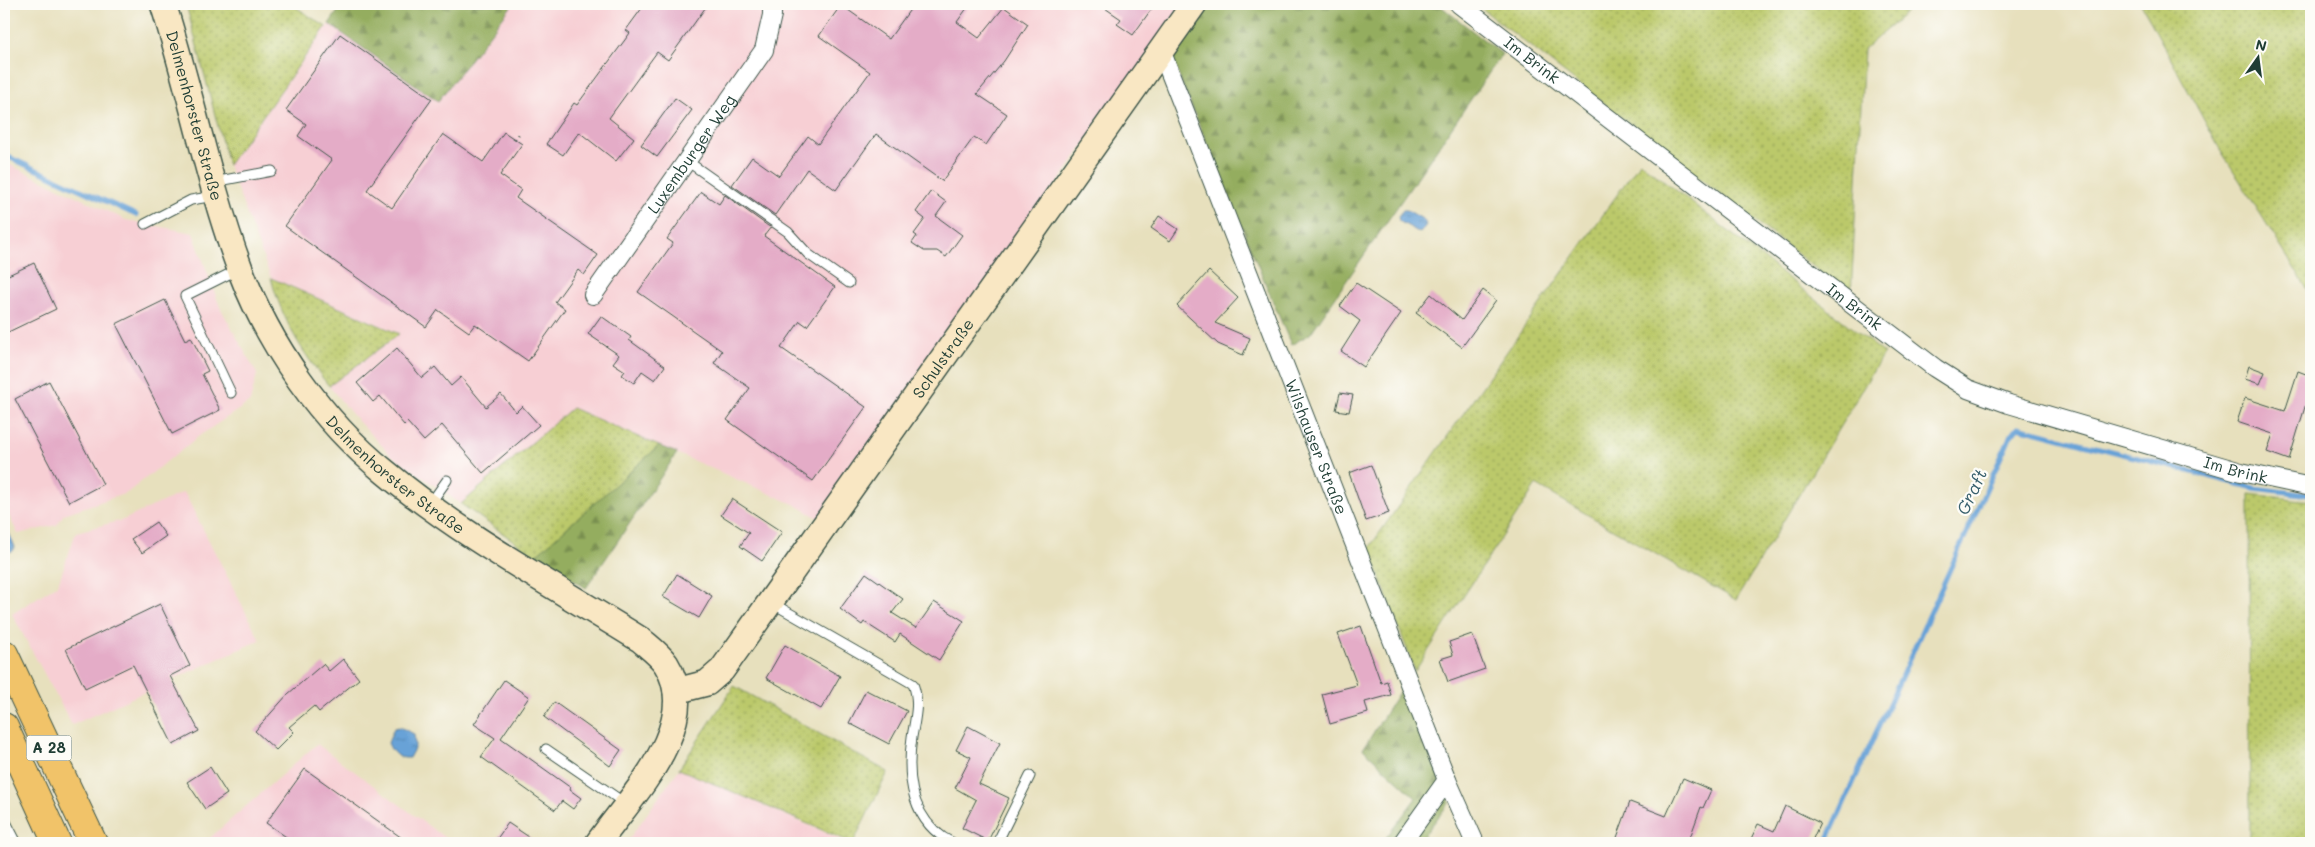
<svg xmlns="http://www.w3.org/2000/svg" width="2315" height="847" viewBox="0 0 2315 847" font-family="Mali,sans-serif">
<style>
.built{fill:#f7cfd4}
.grass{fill:url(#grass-dots);stroke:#6d8350}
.forest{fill:url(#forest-firs);stroke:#5a754a}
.water{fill:url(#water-ripples);stroke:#437086}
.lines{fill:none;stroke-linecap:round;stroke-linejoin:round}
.stream{stroke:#67a2d7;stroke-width:5}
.building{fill:#e4acc7}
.lane-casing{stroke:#3d5549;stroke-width:11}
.street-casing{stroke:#3d5549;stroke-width:20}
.secondary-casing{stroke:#3d5549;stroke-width:28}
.highway-casing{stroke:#3d5549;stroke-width:30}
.path{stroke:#3d5549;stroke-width:3;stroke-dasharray:1 4;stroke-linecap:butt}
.lane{stroke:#fff;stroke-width:9}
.street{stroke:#fff;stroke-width:18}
.secondary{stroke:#f9e7c3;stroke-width:25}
.highway{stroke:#f1c369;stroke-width:28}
.labels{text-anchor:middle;stroke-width:4.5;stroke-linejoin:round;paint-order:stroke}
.shield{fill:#fdfcf7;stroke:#62766e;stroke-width:1}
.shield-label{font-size:15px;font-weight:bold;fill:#1f3d34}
.street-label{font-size:16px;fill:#1f3d34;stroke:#fdfcf7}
.water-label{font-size:18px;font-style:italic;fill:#38606d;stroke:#fdfcf7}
</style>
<defs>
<pattern id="grass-dots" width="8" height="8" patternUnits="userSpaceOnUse" patternTransform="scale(1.25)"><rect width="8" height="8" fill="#bbc96b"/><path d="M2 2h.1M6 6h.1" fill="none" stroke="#97a459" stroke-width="1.8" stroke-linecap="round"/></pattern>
<pattern id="forest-firs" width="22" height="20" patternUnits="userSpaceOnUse" patternTransform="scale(1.25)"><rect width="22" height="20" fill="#94ad5f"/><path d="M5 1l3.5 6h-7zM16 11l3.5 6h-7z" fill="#788e4f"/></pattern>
<pattern id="water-ripples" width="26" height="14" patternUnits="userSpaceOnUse" patternTransform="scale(1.25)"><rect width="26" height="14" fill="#67a2d7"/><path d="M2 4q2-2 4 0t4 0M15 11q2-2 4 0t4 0" fill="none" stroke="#5485af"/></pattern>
</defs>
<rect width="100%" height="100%" fill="#fdfcf7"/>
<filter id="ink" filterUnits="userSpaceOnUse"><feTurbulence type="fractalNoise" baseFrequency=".02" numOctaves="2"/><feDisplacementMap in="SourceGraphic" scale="10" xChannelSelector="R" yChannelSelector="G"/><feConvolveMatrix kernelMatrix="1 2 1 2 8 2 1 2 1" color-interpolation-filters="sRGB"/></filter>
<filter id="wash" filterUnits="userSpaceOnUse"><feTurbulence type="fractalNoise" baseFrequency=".0096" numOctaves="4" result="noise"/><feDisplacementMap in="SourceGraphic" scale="20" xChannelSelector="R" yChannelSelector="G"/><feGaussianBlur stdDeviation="1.12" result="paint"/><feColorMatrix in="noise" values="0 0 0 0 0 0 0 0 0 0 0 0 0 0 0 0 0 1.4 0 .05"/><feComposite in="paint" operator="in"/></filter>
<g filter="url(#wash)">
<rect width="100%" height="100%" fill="#e7e0bd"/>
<path class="built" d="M513,4H1184L820,519L796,505L572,408L461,504L391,455L357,420L329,386L399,333L271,278L228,165L329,24L438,101Z
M4,162L126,220L193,233L220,307L257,374L250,402L199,436L127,493L64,514L57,525L18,534L4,506Z
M184,492L260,640L72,725L12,614L58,584L76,532L123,520Z
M317,744L452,843H204Z
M679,769L849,843H626Z"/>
<path class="grass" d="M186,4H291L326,27L228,165Z
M1476,4H1916L1864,49L1851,296Z
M2141,4H2311V295L2218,146Z
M1640,162L1884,353L1736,600L1536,485L1415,671L1369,548Z
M271,278L399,334L329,386C302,352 282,320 271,278Z
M572,408L659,446L535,556L461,504Z
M2249,494L2311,501V843H2250Z
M734,686L888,772L853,843L679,769Z"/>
<path class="forest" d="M343,4H513L438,101L329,24Z
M1208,4H1438L1502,54L1310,334L1291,345L1171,57Z
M659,446L677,453L586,588L535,556Z
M1401,689L1450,802L1418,843H1382L1416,798L1363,749Z"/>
<path class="water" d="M1403,210H1407L1424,220L1426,225L1420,233L1399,221L1398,216Z
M4,528L8,531L15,547L13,551L4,553Z
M400,727L414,734L415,747L409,758C398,759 392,753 388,743L394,728Z"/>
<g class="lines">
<path class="stream" d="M4,155L136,215
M1826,843L2010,437L2018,427L2254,488L2310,495"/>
</g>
<g id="blocks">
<path class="building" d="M645,4H708L668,60L657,52L609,118L634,138L616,161L579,132L563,155L546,144L574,103L577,105L630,33L626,30Z
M914,4H970L957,22L979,38L1004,7L1028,24L1004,61L977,94L1007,114L986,145L974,137L942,181L876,134L836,190L807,169L775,215L732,185L752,157L779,176L808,136L818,144L870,72L819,36L841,5L889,39Z
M1099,4H1155L1133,35L1117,24L1121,19Z
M340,34L432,99L367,190L392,208L443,134L483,162L504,132L522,144L500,175L521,190L516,198L598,255L584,275L578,270L555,302L565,309L528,361L475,324L469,332L438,310L426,327L285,226L332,160L298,136L306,124L286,110Z
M675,98L692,110L657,157L641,145Z
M931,191L946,202L936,216L962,235L946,257L937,251H924L912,243L917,236L914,234L925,219L916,212Z
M701,192L719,204L725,195L768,226L771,227L764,236L835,287L807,326L800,321L781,348L866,407L813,481L727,420L750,388L714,363L722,351L638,292L673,243L667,239Z
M1159,216L1178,229L1170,241L1151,228Z
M34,263L56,309L4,334V277Z
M1209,271L1238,298L1215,323L1250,338L1243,355L1218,344L1177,306Z
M1356,283L1401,313L1364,367L1341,351L1360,321L1340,306Z
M1483,290L1496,300L1462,347L1416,313L1431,294L1462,320Z
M165,300L185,340L191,337L208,371L202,374L220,410L172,434L116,324Z
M601,316L631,337L629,340L665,366L655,380L642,371L634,383L622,375L625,371L613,363L619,355L588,334Z
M397,348L422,378L435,367L451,386L461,377L486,407L501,394L516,412L522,406L539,425L483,473L442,425L424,441L407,422L404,425L380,396L373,402L357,383Z
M2249,366L2265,372L2260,384L2245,379Z
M2298,371L2311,376V387L2289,460L2267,452L2273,434L2237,422L2245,398L2285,411Z
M49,381L103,484L69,502L15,399Z
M1340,393L1353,395L1349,412L1336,410Z
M1371,465L1389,513L1366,521L1349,473Z
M732,499L782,532L762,561L740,546L749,533L721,515Z
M156,522L166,536L142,553L131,539Z
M866,573L903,599L892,613L916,628L934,602L964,621L939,660L900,634L895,642L864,622L862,625L840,609Z
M677,574L712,596L699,618L663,597Z
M160,604L190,666L170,676L199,731L173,745L133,665L85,688L66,649Z
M1361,626L1381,683L1387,681L1391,695L1365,702L1368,713L1330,724L1322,694L1357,685L1338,634Z
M1472,634L1485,669L1448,682L1440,659L1453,655L1449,642Z
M785,645L840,676L821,709L766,678Z
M343,659L359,679L319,712L314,706L289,727L294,732L276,750L255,731L288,694L323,664L329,671Z
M504,680L529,697L501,738L571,788L570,790L581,798L573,809L562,801L555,810L481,757L495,738L474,724Z
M866,690L907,711L889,744L849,723Z
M554,702L621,750L610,766L544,717Z
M968,726L1000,743L979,784L1009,798L988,841L962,828L976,800L955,788L971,757L956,750Z
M210,767L227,794L205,809L187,782Z
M305,769L409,843H295L266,823Z
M1683,778L1711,790L1703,808L1701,807L1688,843H1615L1630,802L1666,816Z
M1785,806L1820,823L1811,843H1749L1758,824L1774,831Z
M508,823L538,843H494Z"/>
</g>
</g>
<g filter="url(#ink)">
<use href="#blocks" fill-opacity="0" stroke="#3d5549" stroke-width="1"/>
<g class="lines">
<g class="lane-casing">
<path id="lane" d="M687,161L788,232L808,254L849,283
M214,182L272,171
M145,224L191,200L215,196
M231,393L185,296L239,269
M430,504L447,480
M772,603L913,684C920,702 915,719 912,737C906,779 912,823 953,843
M546,749L626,804
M4,818L17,843
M997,843L1030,776"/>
</g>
<g class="street-casing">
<g id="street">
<path id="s1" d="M1459,4L1935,368L1968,389L2009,404L2241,472L2311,487"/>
<path id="s2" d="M1161,50L1447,780L1475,843"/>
<path id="s3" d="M593,295L764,50L772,15V4"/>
<path d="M1402,843L1447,780"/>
</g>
</g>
<g class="secondary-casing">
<g id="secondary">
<path id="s4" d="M163,4C191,91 208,183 240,269C269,346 322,421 385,472C463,537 555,586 641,640C649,647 660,655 666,664C704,724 631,796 598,843"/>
<path id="s5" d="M676,691L707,683L722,670L1194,4"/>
</g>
</g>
<g class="highway-casing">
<path id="highway" d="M4,654L93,843
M4,727L57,843"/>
</g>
<path class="path" d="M515,139L520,132"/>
<use href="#lane" class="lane"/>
<use href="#street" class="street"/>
<use href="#secondary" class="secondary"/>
<use href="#highway" class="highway"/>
</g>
</g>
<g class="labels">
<rect class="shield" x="26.5" y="735.5" width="45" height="25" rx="4"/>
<g class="shield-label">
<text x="49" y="753">A 28</text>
</g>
<g class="street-label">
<text dy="6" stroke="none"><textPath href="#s1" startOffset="92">Im Brink</textPath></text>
<text dy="6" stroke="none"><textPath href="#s4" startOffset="116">Delmenhorster Straße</textPath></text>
<text dy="6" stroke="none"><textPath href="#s3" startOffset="172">Luxemburger Weg</textPath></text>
<text dy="6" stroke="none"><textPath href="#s1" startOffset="498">Im Brink</textPath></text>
<text dy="6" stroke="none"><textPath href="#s5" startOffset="434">Schulstraße</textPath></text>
<text dy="6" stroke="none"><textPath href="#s2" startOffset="426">Wilshauser Straße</textPath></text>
<text dy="6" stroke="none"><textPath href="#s1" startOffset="918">Im Brink</textPath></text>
<text dy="6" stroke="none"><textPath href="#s4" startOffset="538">Delmenhorster Straße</textPath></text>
</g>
<g class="water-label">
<text transform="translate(1972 492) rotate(-65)" y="6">Graft</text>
</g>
</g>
<rect width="2315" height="847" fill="none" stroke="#fdfcf7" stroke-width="20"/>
<g transform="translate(2258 58) rotate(14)" stroke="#fdfcf7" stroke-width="4" paint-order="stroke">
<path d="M0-4L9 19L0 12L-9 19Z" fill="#1f3d34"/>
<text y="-8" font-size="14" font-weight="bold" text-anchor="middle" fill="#1f3d34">N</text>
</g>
</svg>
